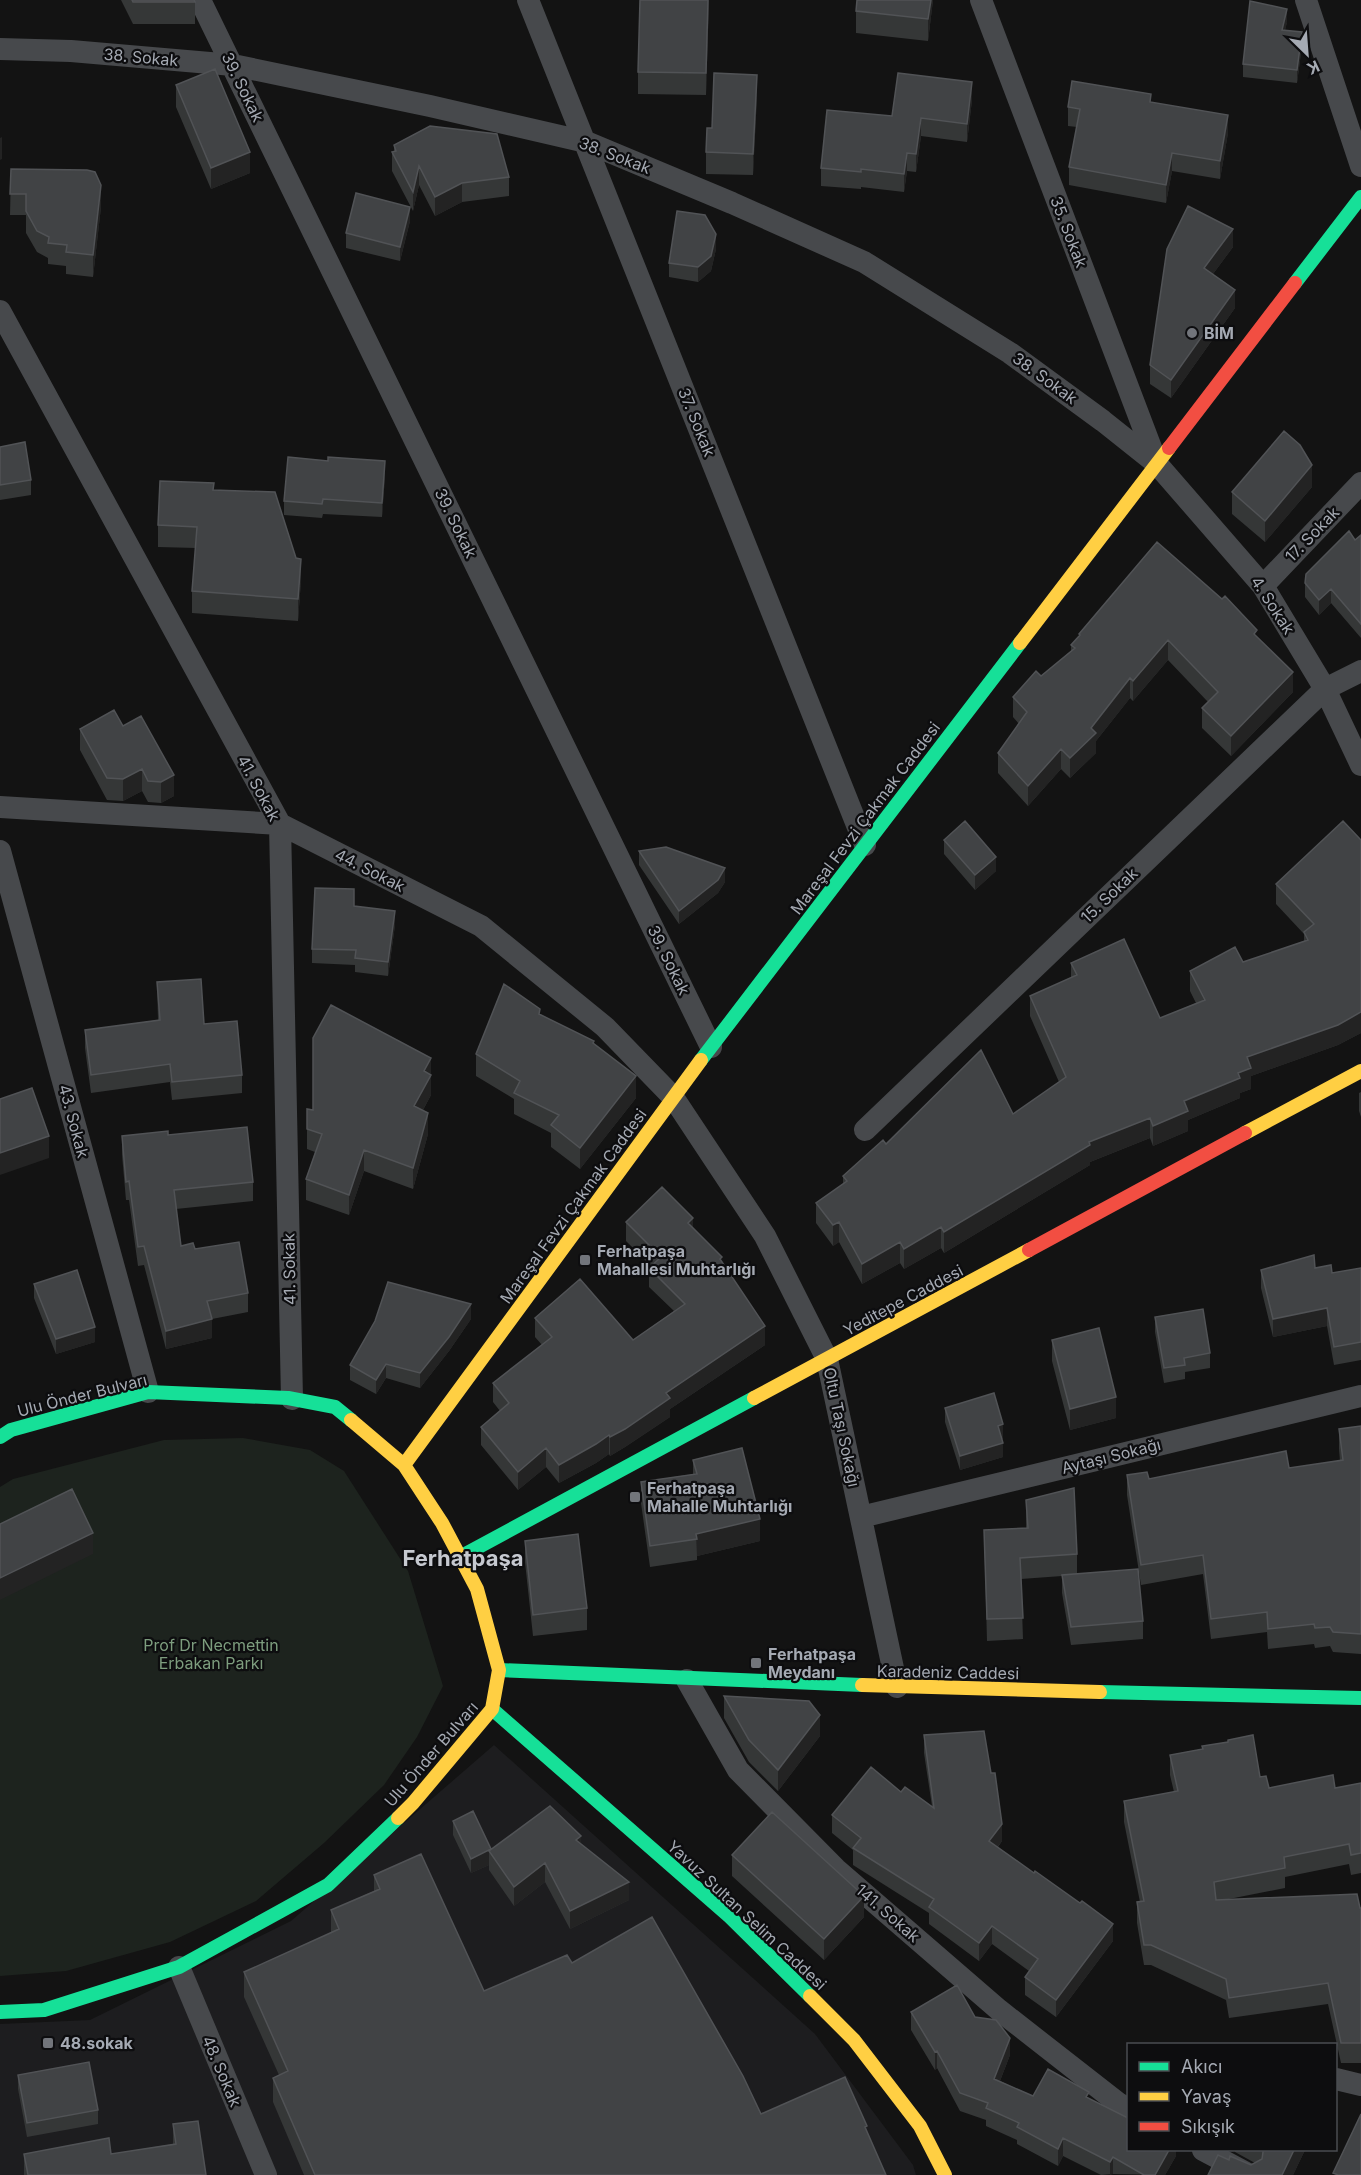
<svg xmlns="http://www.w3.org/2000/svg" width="1361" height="2175" viewBox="0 0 1361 2175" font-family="Inter,sans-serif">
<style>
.built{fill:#1d1d1f}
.green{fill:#1d231e}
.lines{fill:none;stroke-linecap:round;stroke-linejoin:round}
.street{stroke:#47494c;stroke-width:22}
.fast{stroke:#16e098;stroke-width:14}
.slow{stroke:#ffcf43;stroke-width:14}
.jam{stroke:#f24e42;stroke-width:14}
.wall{fill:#353737}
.shaded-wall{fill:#232323}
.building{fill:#414345;stroke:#515356;stroke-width:1.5}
.poi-dot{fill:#72757b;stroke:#0d0d0f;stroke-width:2}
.labels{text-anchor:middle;stroke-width:4.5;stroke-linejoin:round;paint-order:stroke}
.street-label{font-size:16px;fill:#a5aab3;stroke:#0d0d0f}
.poi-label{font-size:16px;font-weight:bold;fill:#a5aab3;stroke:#0d0d0f;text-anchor:start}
.park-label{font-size:16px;fill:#7d9d7e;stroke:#0d0d0f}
.district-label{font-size:22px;font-weight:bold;fill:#c6c9d0;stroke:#0d0d0f}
</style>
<rect width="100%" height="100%" fill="#131313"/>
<path class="built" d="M494,1745L815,2034L913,2165L916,2175H0V2024L90,2020L291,1921Z"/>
<path class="green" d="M243,1438L310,1450L344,1471L408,1571L443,1686L417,1737L384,1785L324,1843L256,1901L170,1942L66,1971L0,1976V1487L13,1479L164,1440Z"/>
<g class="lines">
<path class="street" d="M200,0L711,1047
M528,0L865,845
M981,0L1156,461
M1306,0L1361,166
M0,49L71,51L233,65L430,106L586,142L732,203L864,262L1010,353L1103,421L1157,464L1263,586L1325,689L1361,765
M0,311L280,824L292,1399
M1263,586L1361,483
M0,807L280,824L481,926L605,1027L673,1097L765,1236L827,1359L897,1687
M0,851L148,1392
M865,1130L1325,689L1361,671
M861,1517L1361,1396
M687,1680L738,1770L836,1869L999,2010L1118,2103L1128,2109
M179,1967L266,2175
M1336,2079L1361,2085
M1203,2150L1250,2175"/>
<path class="fast" d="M1295,283L1361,197
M701,1060L1020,643
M0,1437L11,1430L148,1392L288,1398L335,1407L351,1420
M460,1557L754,1398
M499,1670L862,1685
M1100,1692L1361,1698
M492,1709L730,1917L810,1996
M0,2012L44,2010L179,1967L328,1885L398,1818"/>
<path class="slow" d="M1020,643L1169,448
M1245,1133L1361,1071
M754,1398L1029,1250
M351,1420L404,1465L442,1523L477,1589L499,1670L492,1709L413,1803L398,1818
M404,1465L701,1060
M862,1685L1100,1692
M810,1996L854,2040L920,2126L945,2175"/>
<path class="jam" d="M1169,448L1295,283
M1029,1250L1245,1133"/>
</g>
<path class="wall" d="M121,0H194L195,2V24H133Z
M709,0L706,95L638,94V72Z
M933,0L928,41L856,33V11Z
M1287,22L1285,30L1302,45L1297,83L1243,77V64Z
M176,85L250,173L211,189L176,107Z
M757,96L753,175L706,174V152L712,128Z
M972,100L967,142L921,136L916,172L907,171L904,192L861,187V189L821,186V168L892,116Z
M1151,102L1228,133L1220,179L1172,171L1166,203L1069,185V167L1077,127L1068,126V107Z
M394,145L509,177V196L462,202L435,216L419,185L413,211L392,171V152H394Z
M11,169L101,207L93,277L66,274V266L48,264V258L37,252L26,233V215H10Z
M410,221L400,261L346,248V233Z
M1233,247L1213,274L1235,308L1171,398L1150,384V365L1167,249Z
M716,249L711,271L698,282L669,277V263Z
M0,447L31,480V495L0,500Z
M385,476L382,517L323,514L322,518L284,515V501Z
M1312,487L1265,542L1232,514V492Z
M214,490L301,580L298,621L192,613V591L196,548L158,547V525Z
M1361,535V638L1331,603L1319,615L1305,597V583Z
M1079,634L1257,637L1293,692L1231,756L1202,728V708L1208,702L1168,660L1133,701L1130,698L1096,741V753L1070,778L1061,769L1028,806L998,773V753L1019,724L1013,717V697L1041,676L1071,651V645L1079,636Z
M123,726L174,796L161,803L148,802L142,791L123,801L107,800L80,750V729Z
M944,840L996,871L975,890L944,854Z
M1361,840V1033L1338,1045L1251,1076V1089L1240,1093V1098L1188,1120V1131L1153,1146L1150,1138L1090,1162V1165L944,1253L941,1248L904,1269L900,1263L862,1284L839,1242L833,1246L816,1223V1203L843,1184V1176L886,1144L1013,1114L1059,1082L1030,1016V996L1071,978V963L1160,1018L1196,1003L1190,991V971L1243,962L1304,941V934L1276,904V884Z
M639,851L725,882L718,893L679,924L639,865Z
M354,906L395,925L388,976L355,972V965L312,963V949Z
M157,982L204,1024L242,1075V1093L172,1100L170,1082L91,1093L85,1048V1030L158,1020Z
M540,1015L594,1044L636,1098L580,1169L551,1147V1133L514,1114V1099L476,1076V1054Z
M431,1074V1095L423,1110L428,1134L413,1189L364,1171L349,1215L306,1200V1179L315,1152L307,1149V1109L313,1110Z
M1361,1092V1117L1359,1111V1093Z
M168,1135L253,1182V1201L176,1209L181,1246L195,1249L248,1293V1312L212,1319V1338L166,1349L144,1265L138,1266L129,1200H126L122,1155V1136Z
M626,1222L693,1228L722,1263L765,1345L670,1409V1417L625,1447L610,1456L609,1454L596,1463L559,1483L546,1467L518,1490L481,1445V1427L500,1411L493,1402V1383L542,1345L535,1337V1318L633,1340L674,1311L649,1287V1268L651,1266L626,1241Z
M1315,1268L1332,1273L1361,1268V1360L1334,1365L1327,1326L1273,1337L1261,1288V1270Z
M34,1284L95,1342L56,1354L34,1298Z
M1155,1317L1210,1353V1368L1185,1372V1379L1164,1383L1155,1332Z
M471,1319L449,1351L420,1388L386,1378L376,1394L350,1380V1365Z
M1052,1340L1116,1418L1070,1430L1052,1361Z
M945,1408L1003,1439H1002L1003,1457L960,1470L945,1422Z
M1361,1426V1654L1333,1652L1330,1646L1315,1648L1314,1644L1268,1649L1267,1632L1211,1639L1203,1574L1141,1585L1127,1495V1475L1149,1479L1289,1468L1340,1461L1339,1449V1429Z
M693,1460L760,1541L697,1556V1560L650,1567L641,1503V1482L693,1474Z
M1026,1500L1077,1554V1574L1143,1621V1639L1071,1645L1062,1593V1576L1021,1579L1023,1639L987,1641L984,1530L1026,1528Z
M525,1541L587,1608V1630L533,1636L525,1562Z
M724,1696L820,1736L778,1791L749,1762L724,1718Z
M924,1735L1002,1841L998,1847L1113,1941L1056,2017L1025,1995V1977L1029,1971L992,1944L979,1961L929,1924V1913L853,1865V1850L832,1833V1815L901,1792L932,1806L924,1753Z
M1202,1749L1260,1777L1269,1788H1335L1361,1783V1873L1351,1875L1349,1864L1285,1877V1888L1229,1899L1361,1908V2063H1341L1328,2004L1229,2018L1226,2000L1151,1965H1144L1137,1923V1902H1140L1124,1822V1801L1174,1792L1170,1775V1755Z
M453,1821L491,1849L581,1844L629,1900L570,1929L545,1882L514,1906L489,1870V1865L471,1873L453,1835Z
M732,1855L864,1917L824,1960L732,1876Z
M374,1875L484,1991L572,1963L761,2114L867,2133L886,2175H304L273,2102V2078L279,2075L244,1997V1972L331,1933V1910L374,1891Z
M911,2012L975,2017L1010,2055L1000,2081L1033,2096L1089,2099L1176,2150V2156L1165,2175L1113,2174L1101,2175L1063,2156L1058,2166L1017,2144V2140L986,2126V2120L960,2111L937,2068L935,2070L911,2030Z
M18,2075L98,2110V2124L27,2137L18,2089Z
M173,2124L206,2175H24V2154H111L173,2144Z
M1235,2150H1305L1293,2175H1208L1218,2155L1229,2160L1230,2156L1251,2165L1255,2163L1235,2152Z"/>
<path class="shaded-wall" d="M708,0H709L706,95V73Z
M931,0H933L928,41V19Z
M1287,9V22L1282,43V30Z
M1302,32V45L1297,83V70Z
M757,75V96L753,175V154Z
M972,82V100L967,142V124Z
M1228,115V133L1220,179V161Z
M921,118V136L916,172V154Z
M2,137V159L0,160V138Z
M250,152V173L211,189V168Z
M907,153V171L904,192V174Z
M1172,153V171L1166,203V185Z
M419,166V185L413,211V192Z
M462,183V202L435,216V197Z
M101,185V207L93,277V255Z
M410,207V221L400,261V247Z
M1233,229V247L1204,286V268Z
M716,234V249L711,271L698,282V267Z
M1235,290V308L1171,398V380Z
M385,461V476L382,517V503Z
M1312,465V487L1265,542V521Z
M301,559V580L298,621V599Z
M1331,589V603L1319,615V600Z
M1168,640V660L1133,701V681Z
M1293,672V692L1231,756V736Z
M1130,678V698L1096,741V753L1070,778V758L1091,728Z
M1061,749V769L1028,806V786Z
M142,769V791L123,801V779Z
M174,775V796L161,803V782Z
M996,857V871L975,890V875Z
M725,868V882L718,893L679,924V911Z
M395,911V925L388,976V962Z
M1361,1012V1033L1338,1045L1251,1076V1089L1240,1093V1098L1188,1120V1131L1153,1146V1126L1184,1101L1247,1057Z
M431,1058V1095L414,1126V1106L424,1071Z
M636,1076V1098L580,1169V1148Z
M428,1113V1134L413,1189V1168Z
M1150,1118V1138L1090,1162V1165L944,1253V1232L1089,1142Z
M49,1136V1158L0,1175V1153Z
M364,1150V1171L349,1215V1195Z
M693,1218V1237L688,1223Z
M839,1222V1242L833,1246V1225Z
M941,1227V1248L904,1269V1249Z
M900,1242V1263L862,1284V1264Z
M471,1304V1319L449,1351L420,1388V1373Z
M1327,1308V1326L1273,1337V1319Z
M212,1319V1338L166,1349V1331Z
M765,1326V1345L670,1409V1417L625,1447L610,1456V1437L666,1393Z
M95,1327V1342L56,1354V1339Z
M386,1364V1378L376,1394V1380Z
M1116,1397V1418L1070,1430V1409Z
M1003,1424V1439L998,1440V1426Z
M609,1435V1454L596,1463L559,1483V1465Z
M1003,1443V1457L960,1470V1456Z
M546,1448V1467L518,1490V1472Z
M760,1519V1541L697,1556L696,1534Z
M93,1533V1554L0,1600V1578Z
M820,1715V1736L778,1791V1770Z
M1002,1824V1841L989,1858V1841Z
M581,1836V1855L576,1840Z
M491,1849L489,1851V1865L471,1873V1859Z
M545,1863V1882L514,1906V1887Z
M629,1882V1900L570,1929V1911Z
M864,1896V1917L824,1960V1939Z
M1113,1924V1941L1056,2017V2000Z
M992,1926V1944L979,1961V1943Z
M1010,2038V2055L994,2096V2079Z
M937,2051V2068L935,2070V2052Z
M1063,2138V2156L1058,2166V2149Z
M1169,2150H1176V2156L1165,2175H1155Z
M1294,2150H1305L1293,2175H1282Z
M1113,2157V2174L1110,2175V2162Z"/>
<path class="building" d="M132,0H194L195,2H133Z
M640,0H708L706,73L638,72Z
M857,0H931L928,19L856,11Z
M1250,1L1287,9L1282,30L1302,32L1297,70L1243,64Z
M215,69L250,152L211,168L176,85Z
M714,73L757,75L753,154L706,152L707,128H712Z
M898,73L972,82L967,124L921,118L916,154L907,153L904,174L861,169V172L821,168L827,110L892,116Z
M1072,81L1151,94L1150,102L1228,115L1220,161L1172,153L1166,185L1069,167L1080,109L1068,107Z
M430,126L497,134L509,177L462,183L435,197L419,166L413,192L392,152L396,151L394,145Z
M11,169L87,170L95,172L101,185L93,255L66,252L67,245L48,243L49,237L37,231L26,211V194H10Z
M356,193L410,207L400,247L346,233Z
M1188,206L1233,229L1204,268L1235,290L1171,380L1150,365L1167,249Z
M677,211L705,215L716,234L711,256L698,267L669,263Z
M1284,431L1300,445L1312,465L1265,521L1232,492Z
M25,442L31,480L0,485V447Z
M288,457L328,461V457L385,461L382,503L323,499L322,504L284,501Z
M160,481L214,483L213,490L275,492L296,558L301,559L298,599L192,591L197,527L158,525Z
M1349,531L1355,540L1361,535V624L1331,589L1319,600L1305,583L1306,574Z
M1157,542L1222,599L1225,596L1257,630L1254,634L1293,672L1231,736L1202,708L1218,692L1168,640L1133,681L1130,678L1091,728L1096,733L1070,758L1061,749L1028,786L998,753L1027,712L1013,697L1036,671L1041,676L1075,648L1071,645L1080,635L1079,634Z
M114,710L123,726L141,716L174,775L161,782L148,781L142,769L123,779L107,778L80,729Z
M965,821L996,857L975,875L944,840Z
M1343,821L1361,840V1012L1338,1025L1247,1057L1251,1068L1238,1073L1240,1078L1184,1101L1188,1111L1153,1126L1150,1118L1089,1142L1090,1145L944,1232L941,1227L904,1249L900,1242L862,1264L839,1222L833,1225L816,1203L847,1181L843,1176L883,1140L886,1144L981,1050L1013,1114L1066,1077L1030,996L1077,975L1071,963L1124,939L1160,1018L1205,1000L1190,971L1235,947L1243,962L1308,940L1304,932L1314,924L1276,884Z
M666,847L725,868L718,880L679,911L639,851Z
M315,888L354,889V906L395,911L388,962L355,958L356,950L312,949Z
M201,979L204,1024L237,1021L242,1075L172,1082L170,1064L91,1075L85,1030L160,1020L157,982Z
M504,984L540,1009L539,1014L594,1041L593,1043L636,1076L580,1148L551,1125L559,1115L514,1093L520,1081L476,1054Z
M331,1005L431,1058L424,1071L431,1075L414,1106L428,1113L413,1168L364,1150L349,1195L306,1179L322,1134L307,1129V1109L313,1110V1038Z
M32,1088L49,1136L0,1153V1099Z
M247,1127L253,1182L174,1190L181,1246L193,1243L195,1249L239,1242L248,1293L207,1301L212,1319L166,1331L144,1246L138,1247L129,1181L126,1182L122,1136L168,1131V1135Z
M662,1187L693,1218L688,1223L722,1257L720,1259L765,1326L666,1393L670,1398L625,1429L610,1437L609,1435L596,1444L559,1465L546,1448L518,1472L481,1427L509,1403L493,1383L552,1337L535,1318L580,1279L633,1340L685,1304L649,1268L661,1257L626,1222Z
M1314,1255L1315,1268L1331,1265L1332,1273L1361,1268V1342L1334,1347L1327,1308L1273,1319L1261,1270Z
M77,1270L95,1327L56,1339L34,1284Z
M388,1282L471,1304L449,1337L420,1373L386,1364L376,1380L350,1365L375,1321Z
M1203,1309L1210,1353L1184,1358L1185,1365L1164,1368L1155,1317Z
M1099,1328L1116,1397L1070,1409L1052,1340Z
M994,1393L1003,1424L998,1426L1003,1443L960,1456L945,1408Z
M1361,1426V1634L1333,1632L1330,1627L1315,1628L1314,1624L1268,1629L1267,1612L1211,1619L1203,1555L1141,1565L1127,1475L1147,1472L1149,1479L1286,1451L1289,1468L1343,1460L1339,1429Z
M742,1448L760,1519L696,1534L697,1539L650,1546L641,1482L697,1474L693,1460Z
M1074,1488L1077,1554L1020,1558L1023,1618L987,1619L984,1530L1028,1528L1026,1500Z
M72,1489L93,1533L0,1578V1524Z
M578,1534L587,1608L533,1615L525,1541Z
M1138,1569L1143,1621L1071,1627L1062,1575Z
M724,1696L809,1701L820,1715L778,1770L749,1740Z
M984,1731L991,1773H995L1002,1824L989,1841L1034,1873L1035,1871L1080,1903L1082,1901L1113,1924L1056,2000L1025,1977L1038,1959L992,1926L979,1943L929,1907L934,1899L853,1848L861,1838L832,1815L871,1767L901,1792L905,1787L934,1808L924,1735Z
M1253,1735L1260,1777L1266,1776L1269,1788L1333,1775L1335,1788L1361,1783V1853L1351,1855L1349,1844L1284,1857L1285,1868L1214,1882L1216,1900L1357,1894L1360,1908H1361V2043H1341L1328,1983L1229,1998L1226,1979L1151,1945H1144L1137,1902L1144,1901L1124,1801L1178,1791L1170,1755L1203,1749L1202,1746L1228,1742V1740Z
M550,1806L581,1836L576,1840L629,1882L570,1911L545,1863L514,1887L489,1851Z
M473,1811L491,1849L471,1859L453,1821Z
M772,1812L864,1896L824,1939L732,1855Z
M421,1854L484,1991L567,1955L572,1963L652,1917L743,2076L761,2114L845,2077L867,2126L865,2127L886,2175H315L273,2078L288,2071L244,1972L339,1929L331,1910L380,1889L374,1875Z
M957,1985L975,2017L996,2020L1010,2038L994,2079L1033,2096L1048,2069L1089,2092L1086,2097L1128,2118V2150H1169L1155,2175H1144L1113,2157L1110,2162L1063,2138L1058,2149L1017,2127L1019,2123L986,2108L988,2103L960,2093L937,2051L935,2052L911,2012Z
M89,2062L98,2110L27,2123L18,2075Z
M1361,2114V2175H1338L1333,2173Z
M198,2121L206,2175H28L24,2154L109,2138L111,2154L176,2144L173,2124Z
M1263,2150H1294L1282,2175H1208L1218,2155L1229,2160L1230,2156L1251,2165L1262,2159L1263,2152Z"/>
<g class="poi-dot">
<circle cx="1192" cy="333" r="6"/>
<rect x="579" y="1254" width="12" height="12" rx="3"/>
<rect x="629" y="1491" width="12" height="12" rx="3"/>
<rect x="750" y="1657" width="12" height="12" rx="3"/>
<rect x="42" y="2037" width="12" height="12" rx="3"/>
</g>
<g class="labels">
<g class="street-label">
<text transform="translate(141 57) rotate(5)" y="6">38. Sokak</text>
<text transform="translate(243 87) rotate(64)" y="6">39. Sokak</text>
<text transform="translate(615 155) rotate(21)" y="6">38. Sokak</text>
<text transform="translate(1069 232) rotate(69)" y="6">35. Sokak</text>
<text transform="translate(1045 378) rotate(36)" y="6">38. Sokak</text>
<text transform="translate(697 422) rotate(68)" y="6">37. Sokak</text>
<text transform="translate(456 523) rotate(64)" y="6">39. Sokak</text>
<text transform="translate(1312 534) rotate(-46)" y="6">17. Sokak</text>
<text transform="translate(1273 605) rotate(57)" y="6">4. Sokak</text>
<text transform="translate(259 788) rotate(62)" y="6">41. Sokak</text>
<text transform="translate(865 818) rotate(-53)" y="6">Mareşal Fevzi Çakmak Caddesi</text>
<text transform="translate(370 870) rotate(27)" y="6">44. Sokak</text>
<text transform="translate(1109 895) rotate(-44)" y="6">15. Sokak</text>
<text transform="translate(669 960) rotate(64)" y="6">39. Sokak</text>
<text transform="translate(74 1121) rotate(75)" y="6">43. Sokak</text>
<text transform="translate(573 1206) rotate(-54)" y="6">Mareşal Fevzi Çakmak Caddesi</text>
<text transform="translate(289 1269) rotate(-91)" y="6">41. Sokak</text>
<text transform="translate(903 1300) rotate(-28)" y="6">Yeditepe Caddesi</text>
<text transform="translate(82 1395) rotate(-14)" y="6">Ulu Önder Bulvarı</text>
<text transform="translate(842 1427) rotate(78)" y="6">Oltu Taşı Sokağı</text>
<text transform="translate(1111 1456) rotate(-14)" y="6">Aytaşı Sokağı</text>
<text transform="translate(948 1672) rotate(1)" y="6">Karadeniz Caddesi</text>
<text transform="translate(431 1754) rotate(-49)" y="6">Ulu Önder Bulvarı</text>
<text transform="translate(888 1913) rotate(41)" y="6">141. Sokak</text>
<text transform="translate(747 1915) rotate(43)" y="6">Yavuz Sultan Selim Caddesi</text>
<text transform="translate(222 2071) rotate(67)" y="6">48. Sokak</text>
</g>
<g class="poi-label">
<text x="1204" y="339">BİM</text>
<text x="597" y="1257">Ferhatpaşa<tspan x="597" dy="18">Mahallesi Muhtarlığı</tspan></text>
<text x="647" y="1494">Ferhatpaşa<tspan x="647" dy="18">Mahalle Muhtarlığı</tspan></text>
<text x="768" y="1660">Ferhatpaşa<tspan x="768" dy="18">Meydanı</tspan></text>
<text x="60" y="2049">48.sokak</text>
</g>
<g class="park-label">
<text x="211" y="1651">Prof Dr Necmettin<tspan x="211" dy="18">Erbakan Parkı</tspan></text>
</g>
<g class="district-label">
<text x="463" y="1566">Ferhatpaşa</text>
</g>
</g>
<rect x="1127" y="2043" width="210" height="108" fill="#0d0d0f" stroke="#4a4c51" stroke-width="1.5"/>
<rect x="1139" y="2062" width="30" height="9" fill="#16e098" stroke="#4a4c51" stroke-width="1.5"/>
<text x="1181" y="2073" font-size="18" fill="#a5aab3">Akıcı</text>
<rect x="1139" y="2092" width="30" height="9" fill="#ffcf43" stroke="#4a4c51" stroke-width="1.5"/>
<text x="1181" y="2103" font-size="18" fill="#a5aab3">Yavaş</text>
<rect x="1139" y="2122" width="30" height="9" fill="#f24e42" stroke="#4a4c51" stroke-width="1.5"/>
<text x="1181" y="2133" font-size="18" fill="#a5aab3">Sıkışık</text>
<g transform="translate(1307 54) rotate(155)" stroke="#0d0d0f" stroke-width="4.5" paint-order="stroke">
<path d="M0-4.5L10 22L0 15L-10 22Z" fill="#a5aab3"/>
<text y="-9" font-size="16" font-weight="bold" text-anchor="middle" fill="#a5aab3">K</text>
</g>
</svg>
